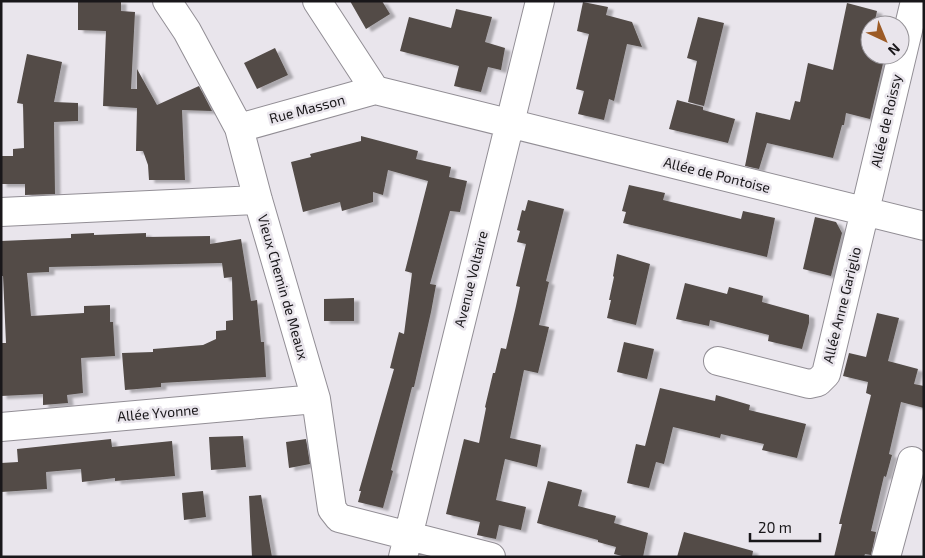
<svg xmlns="http://www.w3.org/2000/svg" width="925" height="558" viewBox="0 0 925 558" font-family="'Exo 2',sans-serif">
<style>
.building{fill:#524b47;filter:url(#shadow)}
.lines{fill:none;stroke-linecap:round;stroke-linejoin:round}
.minor-casing{stroke:#928e95;stroke-width:30}
.minor{stroke:#fff;stroke-width:28}
.labels{text-anchor:middle;stroke-width:5;stroke-linejoin:round;paint-order:stroke}
.street-label{font-size:14px;fill:#19171a;stroke:#e9e5ec}
</style>
<defs>
<filter id="shadow"><feDropShadow dx="5.5" dy="3" stdDeviation="1" flood-color="#0004"/></filter>
</defs>
<rect width="100%" height="100%" fill="#e9e5ec"/>
<path class="building" d="M78,1H121V11L135,12L131,89H137V69L157,105L199,86L212,111L182,110L185,180H149L148,165L143,151H136L137,108L103,106L106,31L78,30Z
M350,1H382L390,14L366,29Z
M583,2L608,7L606,15L632,22L642,47L627,44L614,101L609,99L604,120L578,114L584,91L576,89L589,34L577,31Z
M847,3L877,11L874,25H870V43L867,55H885L870,119L846,113L844,125H842L833,158L767,143L759,169L745,166L756,112L790,120L795,101L800,102L808,63L833,70Z
M456,9L492,17L485,42L505,48L501,70L488,67L481,92L454,86L459,66L400,51L409,17L451,28Z
M698,17L724,23L704,106L688,102L697,61L687,58Z
M275,48L288,75L257,89L244,63Z
M27,54L62,62L54,102L78,103V121L54,122L55,194L25,195V184H1V156H13V149L24,148L23,104L17,103Z
M677,100L703,107V110L735,119L728,143L669,129Z
M361,136L418,151L416,159L451,167L449,177L467,181L460,212L450,211L430,284L436,285L431,312L414,387H412L391,470L393,471L383,508L358,502L361,491H359L394,369L390,368L399,332L404,334L412,273L405,271L428,181L388,170L383,195L373,192V202L342,211L340,202L303,212L291,162L311,157L310,154L361,141Z
M629,185L665,193L663,200L741,219L743,211L775,218L767,257L623,223L626,212L622,211Z
M528,200L564,209L546,281L549,282L539,325L549,327L538,373L524,370L510,438L541,445L537,467L505,459L496,500L526,507L521,530L499,525L496,539L477,535L480,522L446,514L464,439L479,443L486,408L485,407L493,373H495L501,348L506,349L516,306L520,287L516,286L526,244L517,242L520,231L517,230L522,210L525,211Z
M815,217L836,222L842,233L831,276L803,269Z
M94,233V235L146,233V237L210,236V244L241,239L251,301L257,300L261,342H264L266,377L161,383V387L125,390L122,353L153,352V349L203,345L216,339V331L226,330V321L233,320L232,277L224,278L222,263L49,267V272L27,273L31,316L84,313V306L110,305V322H113L115,356L81,358L83,393L67,395L68,403L43,405V394L1,396V343H6L3,276H1V241L71,238V234Z
M617,254L650,264L636,325L607,318L611,300H609L614,277L613,276Z
M685,283L727,294L729,287L763,296L762,302L809,315V323L802,349L768,341L769,335L710,320L709,326L676,319Z
M354,298V321H324V299Z
M877,313L899,318L888,361L918,369L914,384L924,386V408L901,402L889,454L892,455L886,477L884,476L871,531L876,532L871,555L865,554L864,557H834L842,524H839L871,395L866,393L868,382L843,376L849,353L866,357Z
M624,342L654,349L647,379L617,372Z
M660,388L715,401L716,395L750,405L749,410L806,424L797,458L762,450L764,444L721,434L720,438L673,427L664,464L656,462L649,488L627,483L636,444L645,446Z
M243,436L246,467L211,470L209,437Z
M111,439L112,447L172,441L175,476L115,481V478L82,482L81,469L46,472L47,489L1,492V463L18,462L17,449Z
M306,439L310,464L289,468L286,442Z
M548,481L582,490L578,506L616,516L614,523L648,533L643,557H626L614,554L616,547L598,542V540L537,523Z
M203,491L206,517L184,520L182,493Z
M261,495L272,557H252L249,496Z
M684,532L753,551L752,557H677Z"/>
<g class="lines">
<g class="minor-casing">
<path id="minor" d="M167,1L187,31L239,128L258,200L316,399L332,509L339,518L491,557
M317,1L375,90
M239,128L375,90L924,226
M1,212L258,200
M718,361L809,384L818,382L826,374L915,1
M1,427L316,399
M403,557L540,1
M886,557L912,461"/>
</g>
<use href="#minor" class="minor"/>
</g>
<g class="labels">
<g class="street-label">
<text transform="translate(307 109) rotate(-15)" y="5">Rue Masson</text>
<text transform="translate(886 121) rotate(-77)" y="5">Allée de Roissy</text>
<text transform="translate(717 175) rotate(14)" y="5">Allée de Pontoise</text>
<text transform="translate(471 279) rotate(-76)" y="5">Avenue Voltaire</text>
<text transform="translate(283 287) rotate(74)" y="5">Vieux Chemin de Meaux</text>
<text transform="translate(842 305) rotate(-76)" y="5">Allée Anne Gariglio</text>
<text transform="translate(158 413) rotate(-5)" y="5">Allée Yvonne</text>
</g>
</g>
<rect width="925" height="558" fill="none" stroke="#19171a" stroke-width="5"/>
<g transform="translate(885 40) rotate(136)"><circle r="24" fill="#e9e5ec" stroke="#969398"/>
<path d="M0-4L9 19L0 12L-9 19Z" fill="#9c5b26"/>
<text y="-8" font-size="14" font-weight="bold" text-anchor="middle" fill="#19171a">N</text>
</g>
<path d="M750 533v8h70v-8" fill="none" stroke="#19171a" stroke-width="2.5"/>
<text x="758" y="533" font-size="15" fill="#19171a" stroke="#e9e5ec" stroke-width="4" paint-order="stroke">20 m</text>
</svg>
